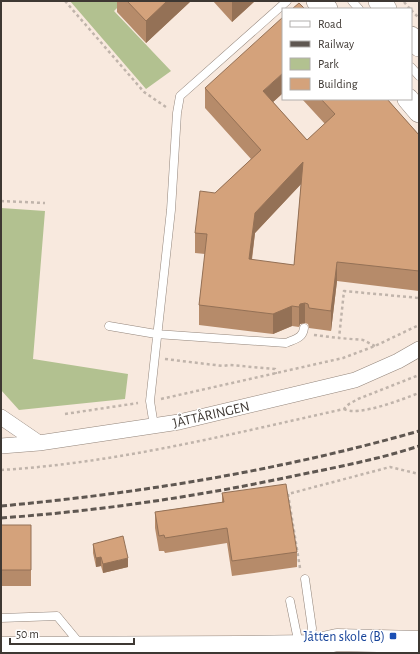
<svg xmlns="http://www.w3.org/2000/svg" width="420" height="654" viewBox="0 0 420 654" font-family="'Alegreya Sans',sans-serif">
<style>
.green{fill:#b2c190}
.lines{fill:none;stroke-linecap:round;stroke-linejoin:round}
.lane-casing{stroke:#93857b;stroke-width:9}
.street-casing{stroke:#93857b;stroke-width:16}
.secondary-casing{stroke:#93857b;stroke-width:22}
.primary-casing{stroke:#93857b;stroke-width:23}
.path{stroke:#c0b4ab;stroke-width:2.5;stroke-dasharray:3 3;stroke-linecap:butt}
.lane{stroke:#fff;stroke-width:8}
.street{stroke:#fff;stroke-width:15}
.secondary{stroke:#fff;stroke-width:21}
.primary{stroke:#fff;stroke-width:22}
.rail{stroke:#5f5751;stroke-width:3;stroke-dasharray:6 3;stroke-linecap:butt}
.wall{fill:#b68b6a;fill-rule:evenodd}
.shaded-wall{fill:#947156}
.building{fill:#d4a27b;stroke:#947156;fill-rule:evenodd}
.transit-dot{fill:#1a4fb4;stroke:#fff;stroke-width:1.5}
.labels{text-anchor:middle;stroke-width:3;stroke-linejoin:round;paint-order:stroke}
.street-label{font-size:14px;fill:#3e3833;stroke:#fff}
.transit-label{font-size:14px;fill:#164399;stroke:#fff;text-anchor:end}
</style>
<rect width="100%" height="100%" fill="#f8e9de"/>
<path class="green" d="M70,1H124L114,11L171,71L146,89Z
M1,208L45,211L33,359L128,374L125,399L19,410L1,390Z"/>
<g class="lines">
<g class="lane-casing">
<path id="lane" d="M352,1L359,9
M411,67L419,76
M109,326L156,334L286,343C295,339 303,338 304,328
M154,426L150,401L171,210L177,113L180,96L287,1
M305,579L312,628L310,645
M290,601L299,645
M1,618L57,616L81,645"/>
</g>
<g class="street-casing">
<path id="street" d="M1,417L39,443
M1,446L39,443L179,422L355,380L398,361L419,349"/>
</g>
<g class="secondary-casing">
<path id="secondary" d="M317,1L327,9
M379,1L386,9
M411,37L419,46
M408,99L419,112"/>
</g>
<g class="primary-casing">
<path id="primary" d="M1,648L240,647L310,646L337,640L419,642"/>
</g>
<path class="path" d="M65,1L144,92L166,107
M404,2L410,9
M411,10L419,18
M1,201L45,203
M314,335L339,338
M375,346L363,340L339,338L344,291L419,298
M165,359L223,366L230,365L275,369L276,374
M161,399L343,358L375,346L419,325
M344,409C358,417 403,399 419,393
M65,414L138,403
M1,470C117,463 231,434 344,409L349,404L358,399L419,375
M300,568L288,494L390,467L419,474"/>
<use href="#lane" class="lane"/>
<use href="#street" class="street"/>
<use href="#secondary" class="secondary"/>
<use href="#primary" class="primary"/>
<path class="rail" d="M1,506C143,493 282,470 419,431
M1,518C98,511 194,497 289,477C332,468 377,460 419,446"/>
</g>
<path class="wall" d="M117,1H191L146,43L117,12Z
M213,1H255L232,22Z
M205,88L283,93L273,102L307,140L325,124L302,99H387L419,135V291L337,281L331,331L309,328L308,324L305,323L300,324L299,327L292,326L273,334L199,325V305L205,254L195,253V233L215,193L251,159L205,108ZM301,184L294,265L252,260L255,233Z
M222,493L297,552V567L232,576L227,543L165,553L164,551H159L155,528V512L222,502Z
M1,525H31V586H1Z
M93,544L128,567L103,573L101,566L96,567L93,553Z"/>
<path class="shaded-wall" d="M167,1H191L146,43V21Z
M232,1H255L232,22Z
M283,73V93L263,111V91Z
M303,162V182L255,233L249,279V259L255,213Z
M337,262V281L331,331V311Z
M305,303V323L300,324L299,327V307L300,304Z
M292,306V326L273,334V314Z
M101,557V566L96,567V558Z
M128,558V567L103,573V564Z"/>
<path class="building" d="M127,1H167L146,21Z
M299,3L305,9H292Z
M283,17V73L263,91L307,140L335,114L321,99H387L419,135V271L337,262L331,311L309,308L308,304L305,303L300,304L299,307L292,306L273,314L199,305L207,234L195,233L200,191L215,193L261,150L205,88ZM303,162L294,265L249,259L255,213Z
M286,484L297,552L232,561L227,528L165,538L164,535L159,536L155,512L224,502L222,493Z
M1,525H31V570H1Z
M123,536L128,558L103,564L101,557L96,558L93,544Z"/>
<rect class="transit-dot" x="389" y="632" width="8" height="8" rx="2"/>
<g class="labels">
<g class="street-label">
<text transform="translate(211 414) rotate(-13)" y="5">JÅTTÅRINGEN</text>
</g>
<g class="transit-label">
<text x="385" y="641">Jåtten skole (B)</text>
</g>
</g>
<rect width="420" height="654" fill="none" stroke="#3e3833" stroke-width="4"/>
<rect x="282" y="8" width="130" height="92" fill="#ffffff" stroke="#b2afad"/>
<rect x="290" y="21" width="20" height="6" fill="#ffffff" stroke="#b2afad"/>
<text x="318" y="28" font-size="12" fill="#3e3833">Road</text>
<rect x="290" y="41" width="20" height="6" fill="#5f5751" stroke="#b2afad"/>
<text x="318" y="48" font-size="12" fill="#3e3833">Railway</text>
<rect x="290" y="58" width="20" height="12" fill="#b2c190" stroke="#b2afad"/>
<text x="318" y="68" font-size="12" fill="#3e3833">Park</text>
<rect x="290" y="78" width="20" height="12" fill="#d4a27b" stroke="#b2afad"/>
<text x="318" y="88" font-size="12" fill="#3e3833">Building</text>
<path d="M10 638v6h124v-6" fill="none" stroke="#3e3833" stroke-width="2"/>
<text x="16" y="638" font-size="12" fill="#3e3833" stroke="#ffffff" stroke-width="3" paint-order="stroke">50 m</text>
</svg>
